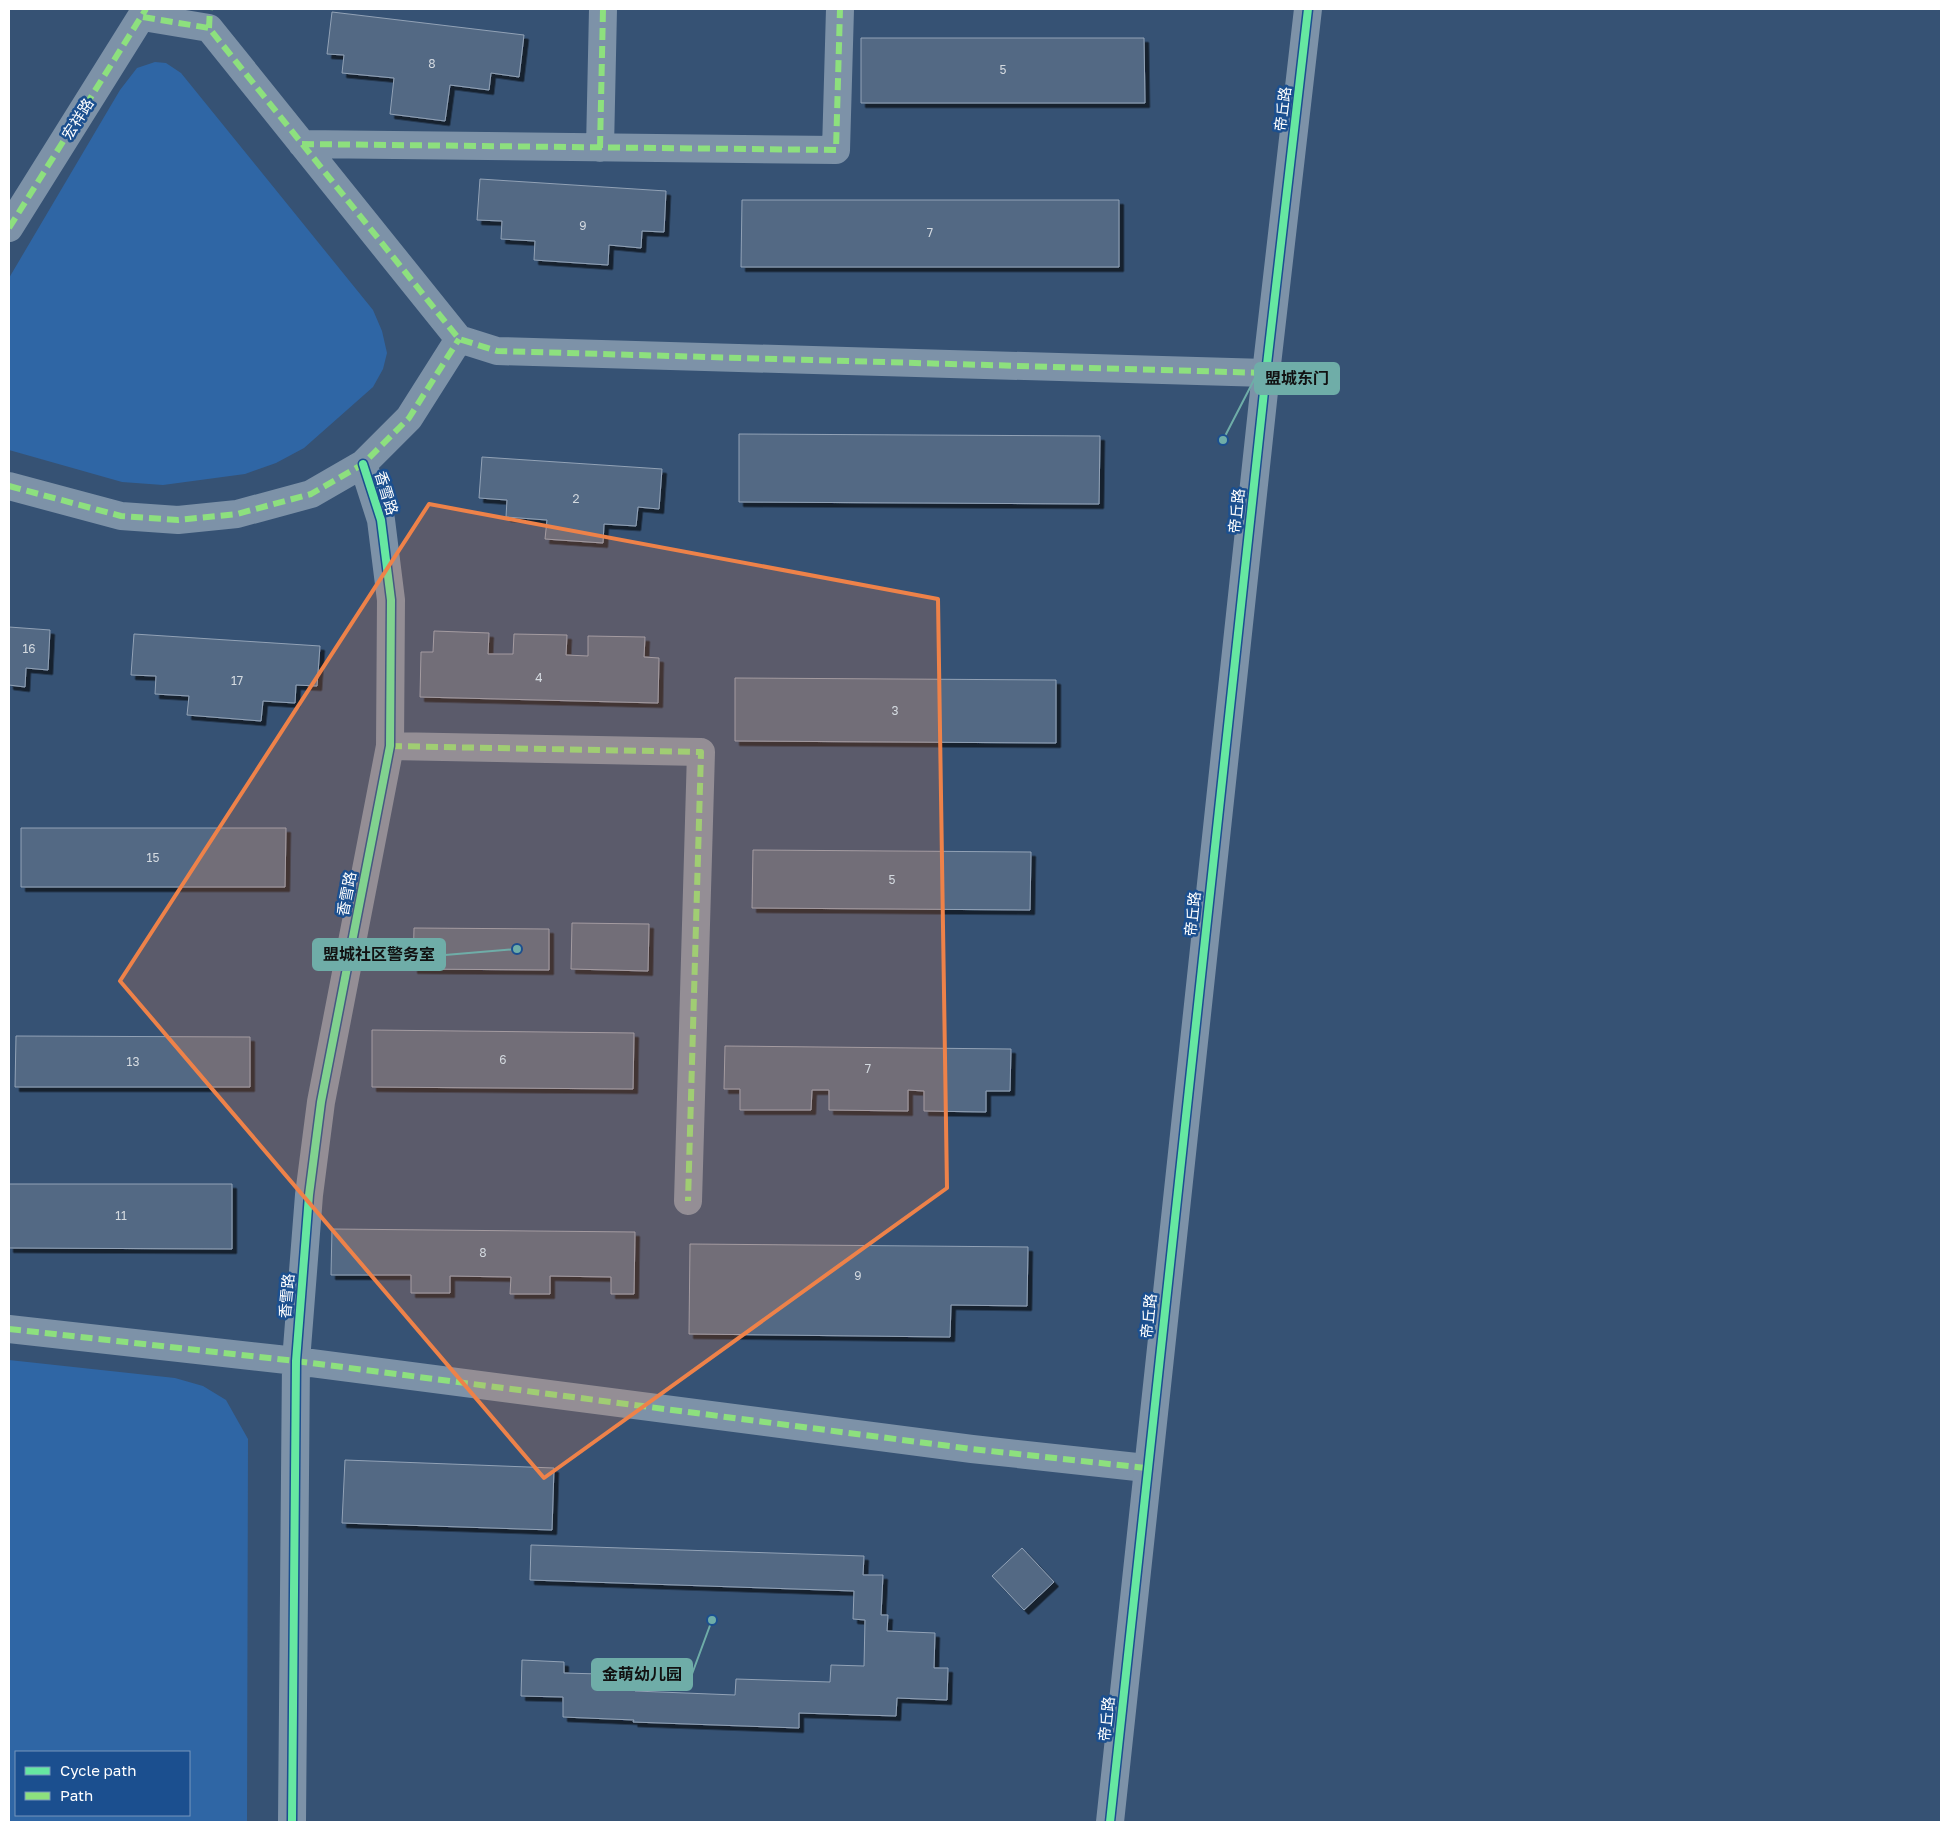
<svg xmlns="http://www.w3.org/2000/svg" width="1950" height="1831" viewBox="0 0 1950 1831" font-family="'Golos Text','Noto Sans SC',sans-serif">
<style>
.green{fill:#2f66a5;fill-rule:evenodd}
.building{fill:#526984;stroke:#92a2b6;filter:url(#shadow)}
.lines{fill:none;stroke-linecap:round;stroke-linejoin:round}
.minor{stroke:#7d92a8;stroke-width:28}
.tertiary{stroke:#7d92a8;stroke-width:28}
.quiet{stroke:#8de07e;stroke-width:6;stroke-dasharray:12 6;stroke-linecap:butt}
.cycleway-casing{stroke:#1b4f8f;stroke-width:11}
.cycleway{stroke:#66e7a1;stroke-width:8}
.marked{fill:#ee8249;fill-opacity:0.2;stroke:#ee8249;stroke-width:4;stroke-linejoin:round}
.labels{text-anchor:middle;stroke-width:5;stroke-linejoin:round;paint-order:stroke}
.number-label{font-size:12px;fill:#d4dae0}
.street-label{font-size:15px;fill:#fff;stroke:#1b4f8f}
.leader{fill:none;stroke:#6fada8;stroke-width:2}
.callout-dot{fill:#6fada8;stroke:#1b4f8f;stroke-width:2}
.callout{fill:#6fada8;stroke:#6fada8;stroke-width:2}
.callout-label{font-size:16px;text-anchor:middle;font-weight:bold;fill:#111}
</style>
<defs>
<filter id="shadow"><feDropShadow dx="4.5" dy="4.5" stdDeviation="0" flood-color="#0009"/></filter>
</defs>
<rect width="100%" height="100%" fill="#365274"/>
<path class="green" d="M155,62L166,63L181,73L373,310L382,331L387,353L383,369L373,387L304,448L276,463L245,474L163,485L122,482L9,450V278L120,90L137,68Z
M9,1360L175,1378L203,1386L226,1400L248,1439L247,1822H9ZM16,1752H189V1815H16Z"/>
<path class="building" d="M332,12L524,35L519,77L491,73L489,90L450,85L445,121L390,114L394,78L342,73L344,55L327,54Z
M861,38H1144L1145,103H861Z
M480,179L666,191L664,232L642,231L641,248L609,245L608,265L534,260L535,241L501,239L502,221L477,220Z
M742,200H1119V267H741Z
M739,434L1100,436L1099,504L739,502Z
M482,457L662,469L659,509L638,507L636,526L604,524L603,543L545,539L547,520L506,517L507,500L479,498Z
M9,627L50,630L48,670L26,668L25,687L9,685Z
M434,631L489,633L488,654H513L514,634L567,635L566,655L588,656V636L645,637L644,657L659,658L658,703L420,697L421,652H433Z
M134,634L320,646L317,686L296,685L295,703L263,701L261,721L187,715L189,696L155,694L156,676L131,675Z
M735,678L1056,680V743L735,741Z
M21,828H286L285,887H21Z
M753,850L1031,852L1030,910L752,908Z
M572,923L649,924L648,971L571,969Z
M414,928L549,929V970L413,969Z
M372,1030L634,1033L633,1089L372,1087Z
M16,1036L250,1037V1087H15Z
M725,1046L1011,1049L1010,1091H986V1112L924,1111V1091L908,1090V1111L829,1110V1090H812L811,1110H740V1089H724Z
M9,1184H232V1249L9,1248Z
M332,1229L635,1232L634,1294H611V1277L550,1276V1294H510L511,1277L450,1276V1293H411V1275H331Z
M690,1244L1028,1247L1027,1306L951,1305L950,1337L689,1334Z
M345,1460L554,1468L552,1530L342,1523Z
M531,1545L864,1556L863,1575H883L881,1615H888L887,1631L935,1633L934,1668H948L947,1700L897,1698L896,1716L799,1713V1728L633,1722L634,1720L563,1717V1697L521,1696L522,1660L564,1662V1673L636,1675L635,1691L735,1695L736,1679L830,1682L831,1665L864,1666L865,1620L853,1619L854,1591L530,1580Z
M1022,1548L1054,1582L1024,1610L992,1576Z"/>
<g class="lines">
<path class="minor" d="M143,17L209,28L459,339L497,351L1266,373
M302,144L836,150L840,9
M600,148L603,9
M9,228L146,9
M9,486L121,516L178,520L237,514L311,494L363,464L409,418L459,339
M390,746L701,752L688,1201
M9,1329L296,1361L972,1449L1146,1468
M292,1822L296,1361L309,1195L321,1102L390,746L391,600L381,520L363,464"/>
<path class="tertiary" d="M1110,1822L1266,373L1308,9"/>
<path class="quiet" d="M143,17L209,28L459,339L497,351L1266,373
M209,28L210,9
M302,144L836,150L840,9
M600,148L603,9
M9,228L146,9
M9,486L121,516L178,520L237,514L311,494L363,464L409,418L459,339
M390,746L701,752L688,1201
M9,1329L296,1361L972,1449L1146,1468"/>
<g class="cycleway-casing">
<path id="cycleway" d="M292,1822L296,1361L309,1195L321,1102L390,746L391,600L381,520L363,464
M1110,1822L1266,373L1308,9"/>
</g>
<use href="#cycleway" class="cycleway"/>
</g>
<path class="marked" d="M429,504L938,599L947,1188L544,1478L120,981Z"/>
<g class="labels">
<g class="number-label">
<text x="432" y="68">8</text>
<text x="1003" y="74">5</text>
<text x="583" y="230">9</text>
<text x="930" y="237">7</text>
<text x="576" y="503">2</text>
<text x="29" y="653">16</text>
<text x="539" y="682">4</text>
<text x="237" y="685">17</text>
<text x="895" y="715">3</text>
<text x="153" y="862">15</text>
<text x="892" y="884">5</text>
<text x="503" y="1064">6</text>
<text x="133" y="1066">13</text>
<text x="868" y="1073">7</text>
<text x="121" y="1220">11</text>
<text x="483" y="1257">8</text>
<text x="858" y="1280">9</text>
</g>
<g class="street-label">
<text transform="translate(1283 109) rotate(-83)" y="5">帝丘路</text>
<text transform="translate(78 119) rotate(-58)" y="5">宏祥路</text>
<text transform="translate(386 493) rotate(73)" y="5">香雪路</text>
<text transform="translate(1237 511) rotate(-84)" y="5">帝丘路</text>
<text transform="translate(347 894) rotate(-79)" y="5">香雪路</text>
<text transform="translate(1193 914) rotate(-84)" y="5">帝丘路</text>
<text transform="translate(287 1296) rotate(-85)" y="5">香雪路</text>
<text transform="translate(1149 1316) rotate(-84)" y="5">帝丘路</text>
<text transform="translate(1107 1719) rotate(-84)" y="5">帝丘路</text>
</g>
</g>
<path class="leader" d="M1223 440L1255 378M517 949L445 955M712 1620L692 1674"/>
<g class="callout-dot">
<circle cx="1223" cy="440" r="5"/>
<circle cx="517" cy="949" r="5"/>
<circle cx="712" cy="1620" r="5"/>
</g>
<g class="callout">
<rect x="1255" y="363" width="84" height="31" rx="5"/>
<rect x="313" y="939" width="132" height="31" rx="5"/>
<rect x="592" y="1659" width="100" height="31" rx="5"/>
</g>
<g class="callout-label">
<text x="1297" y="384">盟城东门</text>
<text x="379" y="960">盟城社区警务室</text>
<text x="642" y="1680">金萌幼儿园</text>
</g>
<rect width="1950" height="1831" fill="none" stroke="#ffffff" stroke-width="20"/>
<rect x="15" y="1751" width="175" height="65" fill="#1b4f8f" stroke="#7695bc"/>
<rect x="25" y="1767" width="25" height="8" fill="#66e7a1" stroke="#7695bc"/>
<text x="60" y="1776" font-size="15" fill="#ffffff">Cycle path</text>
<rect x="25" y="1792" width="25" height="8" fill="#8de07e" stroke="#7695bc"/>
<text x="60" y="1801" font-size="15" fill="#ffffff">Path</text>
</svg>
